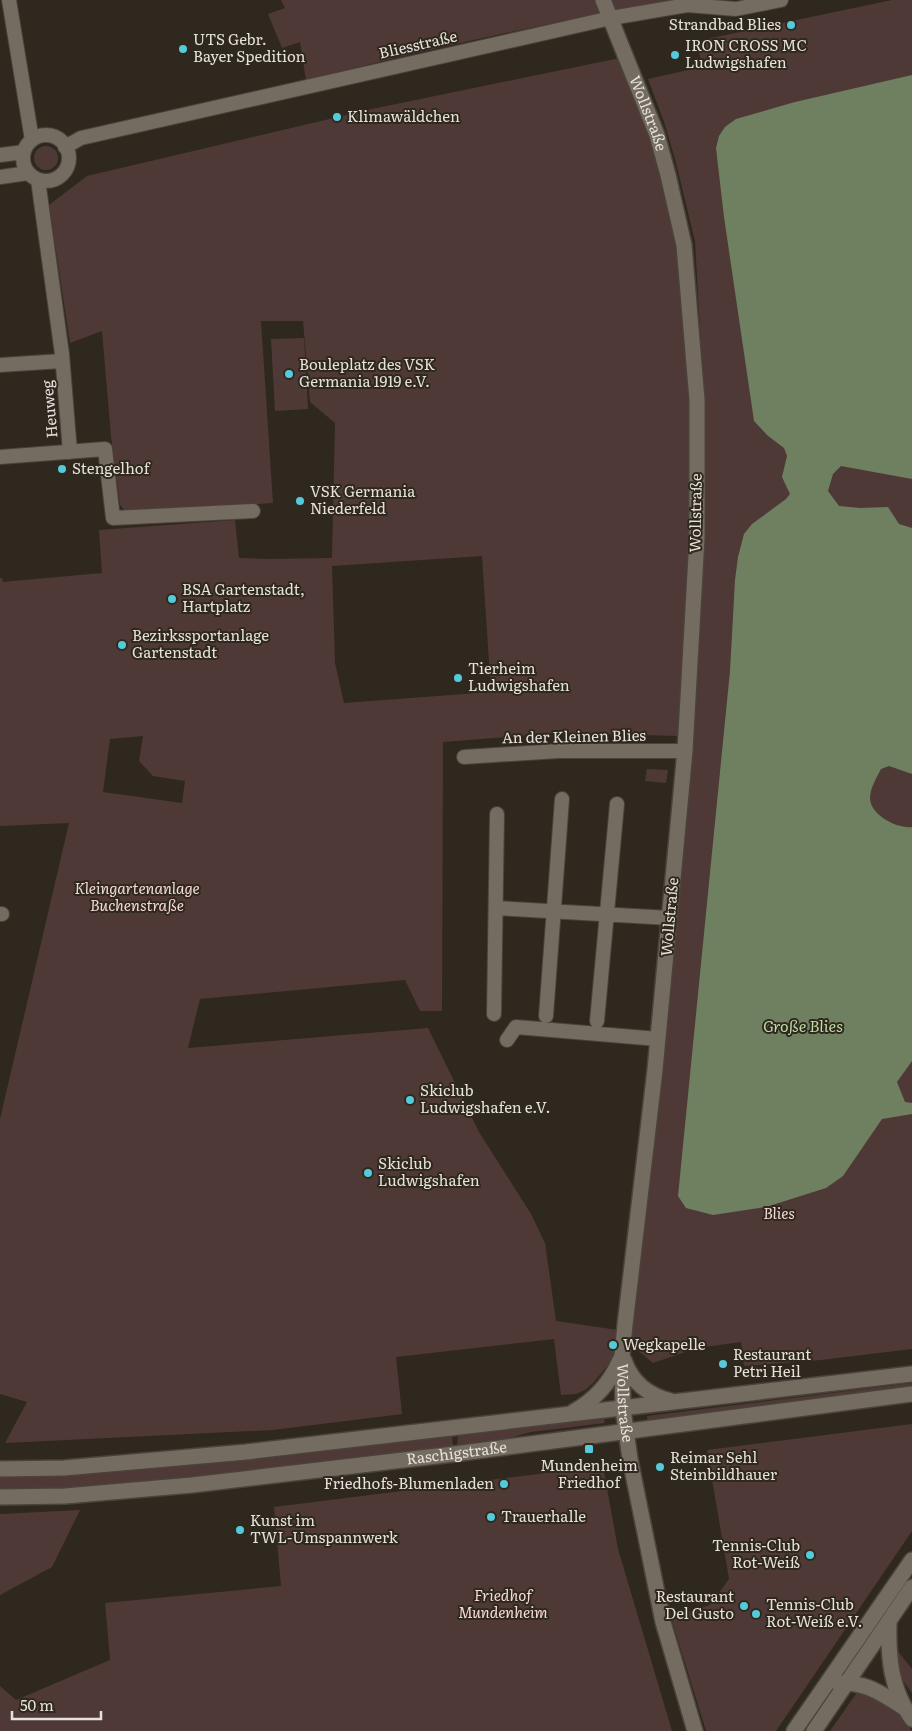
<svg xmlns="http://www.w3.org/2000/svg" width="912" height="1731" viewBox="0 0 912 1731" font-family="Literata,serif">
<style>
.green{fill:#4f3936;fill-rule:evenodd}
.water{fill:#6f8060}
.lines{fill:none;stroke-linecap:round;stroke-linejoin:round}
.street-casing{stroke:#49433b;stroke-width:16}
.secondary-casing{stroke:#49433b;stroke-width:18}
.street{stroke:#746c60;stroke-width:14}
.secondary{stroke:#746c60;stroke-width:15}
.poi-dot{fill:#53cbdb;stroke:#2f281e;stroke-width:2}
.labels{text-anchor:middle;stroke-width:4;stroke-linejoin:round;paint-order:stroke}
.poi-label{font-size:15px;fill:#e6e1db;stroke:#2f281e;text-anchor:start}
.street-label{font-size:15px;fill:#e6e1db;stroke:#2f281e}
.park-label{font-size:15px;font-style:italic;fill:#f7dad7;stroke:#2f281e}
.water-label{font-size:16px;font-style:italic;fill:#bfdca4;stroke:#2f281e}
</style>
<rect width="100%" height="100%" fill="#2f281e"/>
<path class="green" d="M281,0H679C554,20 430,49 306,80L300,42L282,48L268,14L285,8Z
M892,0H912V1349L821,1360L744,1366L741,1342L697,1348L653,1363L635,1348L629,1347L691,752L705,542L704,400L695,241L675,159L664,122L648,79L702,67L697,41Z
M620,58L650,134L679,244L691,403L692,538L681,736L557,733L443,742L442,1011H420L405,980L200,999L188,1048L428,1028L479,1132L531,1214L545,1243L556,1321L618,1330L616,1355L593,1383L585,1390L576,1394L561,1395L554,1339L396,1357L402,1414L273,1430L5,1443L27,1402L0,1394V1119L69,823L0,826V578H2L3,582L102,573L99,530L235,520L239,558L268,559L332,558L335,423L310,402L303,321H261L273,503L129,513L126,512L120,505L111,436L102,331L70,343L49,205L87,176L372,109ZM482,556L491,692L344,703L335,663L332,566ZM143,736L139,761L153,776L185,781L182,803L103,792L110,739Z
M34 158a12 12 0 1 1 24 0a12 12 0 1 1-24 0Z
M304,338L308,409L275,411L271,339Z
M647,769L668,770L666,783L645,781Z
M912,1383V1388L648,1423L647,1416Z
M604,1419L605,1423L531,1432L492,1443L457,1447L458,1434Z
M912,1424V1531L776,1731H706L671,1617L710,1605L729,1579L707,1450Z
M451,1428L454,1454L0,1497V1469Z
M603,1466L618,1549L672,1731H0V1686L16,1700L110,1660L105,1603L281,1586L274,1507Z
M80,1510L52,1567L0,1595V1514Z
M893,1645L912,1669V1693L901,1678Z
M858,1691L895,1706L912,1731H830Z"/>
<path class="water" d="M912,75V479L841,466L833,474L828,491L839,506L860,508L888,507L899,524L912,528V774L889,766L881,769C876,779 870,788 870,799C871,815 897,829 912,827V1061L897,1082L905,1102L912,1103V1114L882,1119L843,1176L826,1188L766,1207L713,1215L686,1208L678,1196L730,671L735,580L738,557L744,534L752,524L786,499L790,494L782,477L787,456L784,448L767,435L754,421L724,217L716,148L719,136L725,127L736,119L795,102Z"/>
<g class="lines">
<g class="street-casing">
<path id="street" d="M9,0L32,140
M23 158a23 23 0 1 1 46 0a23 23 0 1 1-46 0Z
M65,147L81,138L611,18L687,5L736,9L781,0
M0,155L24,152
M0,177L28,173
M38,180L62,354L70,452
M0,365L62,361
M0,457L105,449L113,518L253,511
M464,757L559,751H685
M496,908L670,918
M0,914H2
M494,1014L497,814
M546,1016L562,799
M597,1021L617,804
M507,1040L516,1027L658,1039"/>
</g>
<g class="secondary-casing">
<g id="secondary">
<path id="s1" d="M603,0L657,135L668,175L684,245L697,400V538L685,751L655,1070L625,1325L622,1356L623,1409L630,1459L663,1622L695,1731"/>
<path d="M624,1360C632,1383 648,1395 671,1401"/>
<path d="M573,1412C595,1400 610,1383 620,1360"/>
<path d="M0,1469L64,1468L246,1452L912,1374"/>
<path id="s2" d="M0,1497L65,1496L192,1485L454,1454L912,1394"/>
<path d="M889,1623C888,1658 891,1690 912,1719"/>
<path d="M838,1683C867,1682 880,1693 903,1707"/>
<path d="M794,1731L912,1560"/>
<path d="M814,1731L912,1587"/>
</g>
</g>
<use href="#street" class="street"/>
<use href="#secondary" class="secondary"/>
</g>
<g class="poi-dot">
<circle cx="791" cy="25" r="5"/>
<circle cx="183" cy="49" r="5"/>
<circle cx="675" cy="55" r="5"/>
<circle cx="337" cy="117" r="5"/>
<circle cx="289" cy="374" r="5"/>
<circle cx="62" cy="469" r="5"/>
<circle cx="300" cy="501" r="5"/>
<circle cx="172" cy="599" r="5"/>
<circle cx="122" cy="645" r="5"/>
<circle cx="458" cy="678" r="5"/>
<circle cx="410" cy="1100" r="5"/>
<circle cx="368" cy="1173" r="5"/>
<circle cx="613" cy="1345" r="5"/>
<circle cx="723" cy="1364" r="5"/>
<rect x="584" y="1444" width="10" height="10" rx="2.5"/>
<circle cx="660" cy="1467" r="5"/>
<circle cx="504" cy="1484" r="5"/>
<circle cx="491" cy="1517" r="5"/>
<circle cx="240" cy="1530" r="5"/>
<circle cx="810" cy="1555" r="5"/>
<circle cx="744" cy="1606" r="5"/>
<circle cx="756" cy="1614" r="5"/>
</g>
<g class="labels">
<g class="poi-label">
<text x="781" y="30" text-anchor="end">Strandbad Blies</text>
<text x="193" y="45">UTS Gebr.<tspan x="193" dy="17">Bayer Spedition</tspan></text>
<text x="685" y="51">IRON CROSS MC<tspan x="685" dy="17">Ludwigshafen</tspan></text>
<text x="347" y="122">Klimawäldchen</text>
<text x="299" y="370">Bouleplatz des VSK<tspan x="299" dy="17">Germania 1919 e.V.</tspan></text>
<text x="72" y="474">Stengelhof</text>
<text x="310" y="497">VSK Germania<tspan x="310" dy="17">Niederfeld</tspan></text>
<text x="182" y="595">BSA Gartenstadt,<tspan x="182" dy="17">Hartplatz</tspan></text>
<text x="132" y="641">Bezirkssportanlage<tspan x="132" dy="17">Gartenstadt</tspan></text>
<text x="468" y="674">Tierheim<tspan x="468" dy="17">Ludwigshafen</tspan></text>
<text x="420" y="1096">Skiclub<tspan x="420" dy="17">Ludwigshafen e.V.</tspan></text>
<text x="378" y="1169">Skiclub<tspan x="378" dy="17">Ludwigshafen</tspan></text>
<text x="623" y="1350">Wegkapelle</text>
<text x="733" y="1360">Restaurant<tspan x="733" dy="17">Petri Heil</tspan></text>
<text x="670" y="1463">Reimar Sehl<tspan x="670" dy="17">Steinbildhauer</tspan></text>
<text x="589" y="1471" text-anchor="middle">Mundenheim<tspan x="589" dy="17">Friedhof</tspan></text>
<text x="494" y="1489" text-anchor="end">Friedhofs-Blumenladen</text>
<text x="501" y="1522">Trauerhalle</text>
<text x="250" y="1526">Kunst im<tspan x="250" dy="17">TWL-Umspannwerk</tspan></text>
<text x="800" y="1551" text-anchor="end">Tennis-Club<tspan x="800" dy="17">Rot-Weiß</tspan></text>
<text x="734" y="1602" text-anchor="end">Restaurant<tspan x="734" dy="17">Del Gusto</tspan></text>
<text x="766" y="1610">Tennis-Club<tspan x="766" dy="17">Rot-Weiß e.V.</tspan></text>
</g>
<g class="street-label">
<text transform="translate(418 45) rotate(-13)" y="5">Bliesstraße</text>
<text dy="5" stroke="none"><textPath href="#s1" startOffset="122">Wollstraße</textPath></text>
<text transform="translate(50 409) rotate(-95)" y="5">Heuweg</text>
<text transform="translate(696 513) rotate(-89)" y="5">Wollstraße</text>
<text transform="translate(574 737) rotate(-1)" y="5">An der Kleinen Blies</text>
<text transform="translate(670 917) rotate(-85)" y="5">Wollstraße</text>
<text dy="5" stroke="none"><textPath href="#s1" startOffset="1421">Wollstraße</textPath></text>
<text dy="5" stroke="none"><textPath href="#s2" startOffset="459">Raschigstraße</textPath></text>
</g>
<g class="park-label">
<text x="137" y="894">Kleingartenanlage<tspan x="137" dy="17">Buchenstraße</tspan></text>
<text x="779" y="1219">Blies</text>
<text x="503" y="1601">Friedhof<tspan x="503" dy="17">Mundenheim</tspan></text>
</g>
<g class="water-label">
<text x="803" y="1032">Große Blies</text>
</g>
</g>
<path d="M12 1711v8h89v-8" fill="none" stroke="#e6e1db" stroke-width="2.5"/>
<text x="20" y="1711" font-size="15" fill="#e6e1db" stroke="#2f281e" stroke-width="4" paint-order="stroke">50 m</text>
</svg>
